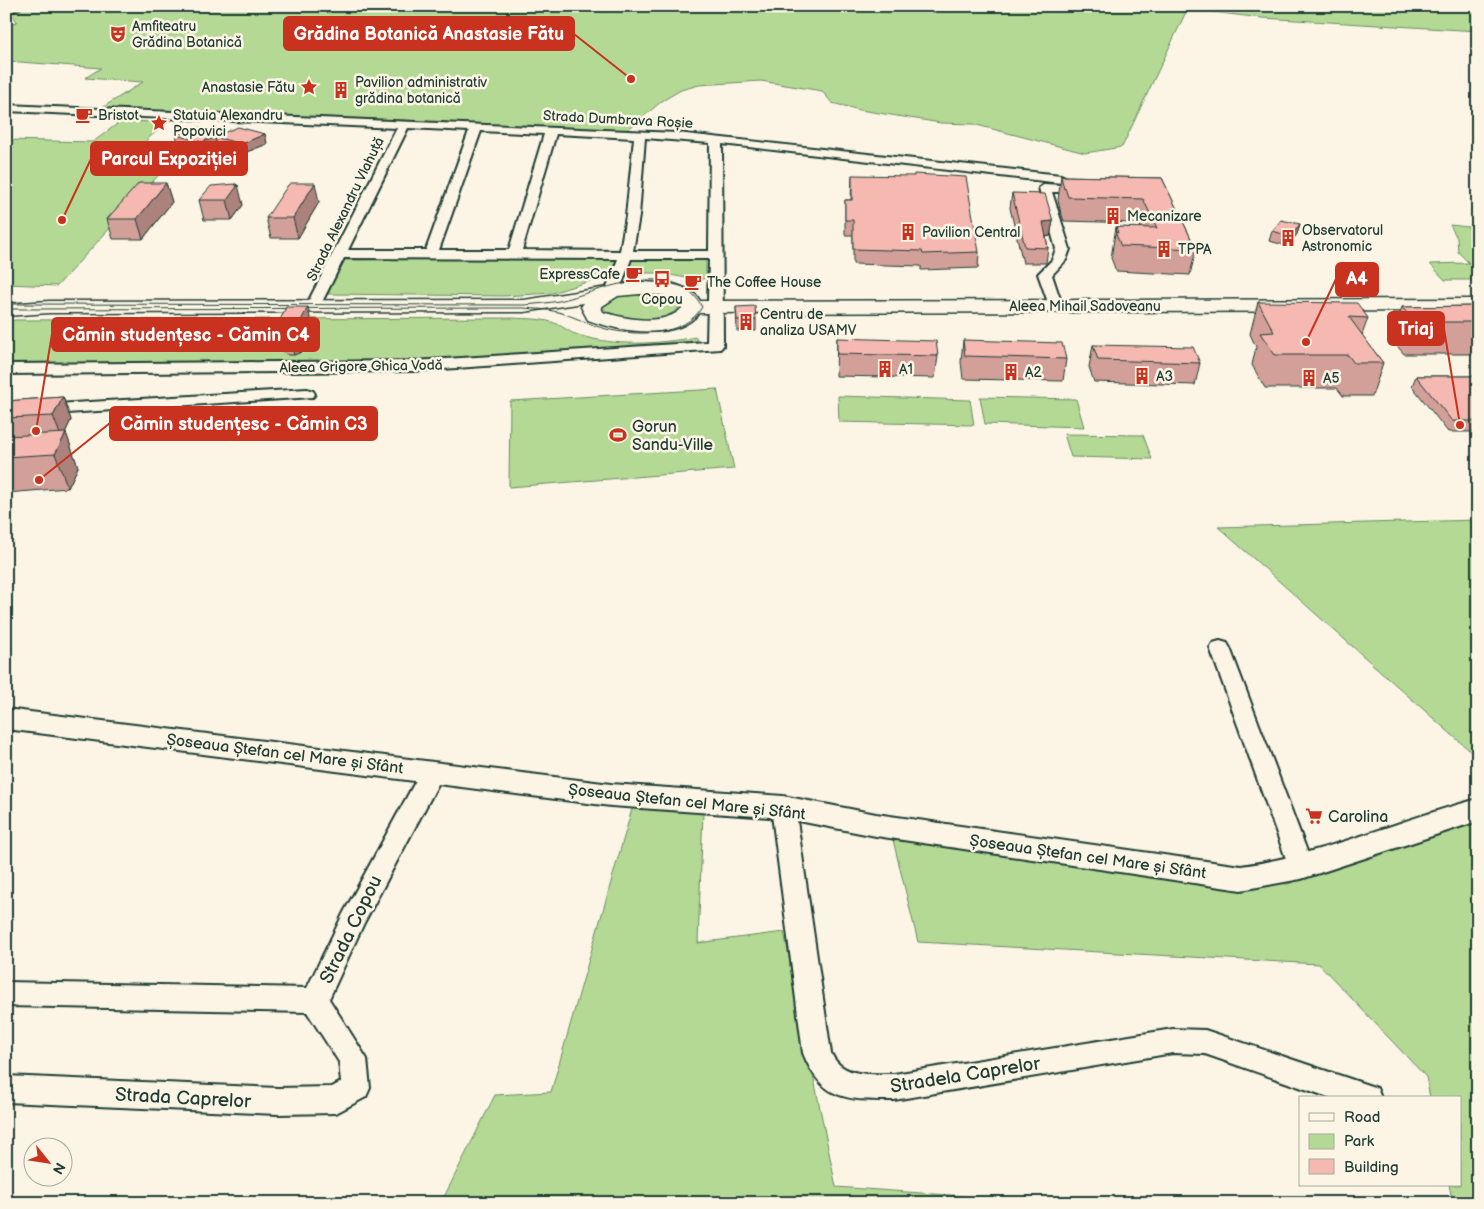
<svg xmlns="http://www.w3.org/2000/svg" width="1484" height="1209" viewBox="0 0 1484 1209" font-family="'Balsamiq Sans',sans-serif">
<style>
.green{fill:#b4d995;stroke:#6a8b64}
.lines{fill:none;stroke-linecap:round;stroke-linejoin:round}
.minor-casing{stroke:#1f3d34;stroke-width:4}
.tertiary-casing{stroke:#1f3d34;stroke-width:4}
.secondary-casing{stroke:#1f3d34;stroke-width:3}
.minor{fill:#fcf5e5;fill-rule:evenodd}
.tertiary{fill:#fcf5e5;fill-rule:evenodd}
.secondary{fill:#fcf5e5;fill-rule:evenodd}
.tram{stroke:#1f3d34;stroke-width:1}
.wall{fill:#d39f99;stroke:#1f3d34}
.shaded-wall{fill:#ac827d;stroke:#1f3d34}
.building{fill:#f5b9b2;stroke:#1f3d34}
.labels{text-anchor:middle;stroke-width:5;stroke-linejoin:round;paint-order:stroke}
.far-poi-label{font-size:14px;fill:#1f3d34;stroke:#fcf5e5;text-anchor:start}
.far-street-label{font-size:14px;fill:#1f3d34;stroke:#fcf5e5}
.poi-label{font-size:16px;fill:#1f3d34;stroke:#fcf5e5;text-anchor:start}
.street-label{font-size:16px;fill:#1f3d34;stroke:#fcf5e5}
.near-street-label{font-size:19px;fill:#1f3d34;stroke:#fcf5e5}
.leader{fill:none;stroke:#c8321e;stroke-width:2}
.callout-dot{fill:#c8321e;stroke:#fcf5e5;stroke-width:2}
.callout{fill:#c8321e;stroke:#c8321e;stroke-width:2}
.callout-label{font-size:18px;text-anchor:middle;font-weight:bold;fill:#fff}
</style>
<rect width="100%" height="100%" fill="#fcf5e5"/>
<filter id="ink" filterUnits="userSpaceOnUse"><feTurbulence type="fractalNoise" baseFrequency=".02" numOctaves="2"/><feDisplacementMap in="SourceGraphic" scale="10" xChannelSelector="R" yChannelSelector="G"/><feConvolveMatrix kernelMatrix="1 2 1 2 8 2 1 2 1" color-interpolation-filters="sRGB"/></filter>
<g filter="url(#ink)">
<path class="green" d="M27,6H1150L1186,12L1122,147L1085,153L973,124L941,123L860,110L832,103L822,91L761,81L699,85L681,90L662,101L625,132L404,120L100,109L143,82L85,78L101,68L6,61V27L17,22L11,12Z
M1243,6H1478V31L1262,18L1212,12Z
M121,121L159,122L164,124L134,152L177,155L57,286L6,284V140L93,142Z
M1450,225L1478,228V280H1445L1430,264L1469,263L1458,252L1457,238Z
M703,257L706,260V278L698,280L659,273H615L552,293L504,296L328,294L343,259Z
M628,294C643,294 672,289 680,307C664,324 622,325 604,309L603,304L617,296Z
M512,318C527,319 543,318 557,324C564,327 570,333 578,335C617,347 656,344 696,337L697,340L690,345L406,364L6,365V323L15,320Z
M717,389L734,469L509,487L510,401Z
M838,396L970,400L974,425L839,422Z
M980,397L1076,399L1084,427L985,424Z
M1064,434L1143,435L1152,459L1071,457Z
M1478,520V758L1218,527Z
M634,802L703,812L698,943L784,932L836,1187L1063,1203H441L495,1095L551,1092Z
M1478,813V1203H1453L1449,1185H1460V1098H1430L1426,1077L1319,964L918,942L893,840L1288,884Z"/>
<g class="lines">
<g class="minor-casing">
<path id="minor" d="M21,6L20,8L6,13V7Z
M6,105L677,133L1061,175L1073,181L1071,192H1052L1070,249L1066,260L1052,275L1062,305L1055,309L1050,308L1038,274L1052,260L1056,249L1039,188L1045,184L1061,185V183L722,144L723,346L720,349L414,371L6,374V364L414,361L707,342L709,259H631L619,292L612,296L605,292L618,259L344,258L320,306L313,310L306,306L397,128L6,111ZM408,128L469,131L426,250H348ZM481,131L544,134L509,250H439ZM556,134L634,138L626,216L620,251L522,250ZM645,138L710,143L709,251H633L639,216Z
M307,389L313,391L315,394L313,397L6,417V407Z
M1220,641L1227,643L1230,648L1313,867L1310,874L1301,877L1292,874L1289,867L1210,648L1213,643Z
M433,763L441,765L445,771L364,923L329,999L367,1059L370,1088L366,1097L336,1113L278,1114L6,1102V1076L278,1088L332,1087L341,1082L339,1062L307,1012L6,1006V982L307,988L343,914L421,771L425,765Z
M783,798L791,801L795,807L831,1053C842,1078 871,1074 894,1074L1173,1029L1205,1030L1377,1088L1381,1098H1331L1205,1054L1173,1053L894,1100C847,1100 822,1101 803,1053L771,807L775,801Z"/>
</g>
<g class="tertiary-casing">
<path id="tertiary" d="M6,709L611,784L783,796L876,814L1241,866C1323,855 1398,820 1478,799V821L1301,879L1241,890L876,836L783,818L611,806L6,729Z"/>
</g>
<g class="secondary-casing">
<path id="secondary" d="M640,282C658,283 691,282 700,301L1478,299V311L699,313C676,342 618,331 588,320L581,307L584,303L524,312L49,313L6,316V304L49,301L524,300ZM640,294L663,295L681,302L683,307C666,327 625,319 603,312L601,307L618,296Z"/>
</g>
<use href="#minor" class="minor"/>
<use href="#tertiary" class="tertiary"/>
<use href="#secondary" class="secondary"/>
<path class="tram" d="M6,304L524,305C536,304 548,303 559,301C598,292 676,255 702,307C685,337 635,336 606,329C589,325 574,316 558,312C547,309 534,309 523,308L6,309"/>
</g>
<path class="wall" d="M223,133L265,134L267,144L244,153L217,146L205,151L178,144L176,135Z
M852,175L979,252L978,268L921,270V266L853,264V235H845V200H851Z
M1061,176L1162,178L1196,249L1190,275L1116,271L1111,258L1116,227L1141,228L1139,223L1064,221L1061,212V214L1058,200Z
M166,183L172,202L143,239H113L107,219Z
M236,184L243,205L232,220H204L199,200Z
M1012,193L1053,221L1050,236L1046,237L1048,248L1046,263H1023L1010,208Z
M319,202L298,238H271L266,218Z
M1300,224L1297,234L1288,246L1269,241L1272,231Z
M1258,302L1368,318L1362,335L1383,363L1372,396H1343L1337,388H1265L1252,365L1256,347L1250,334Z
M1478,306V354H1404L1391,339L1402,307Z
M736,307L756,320V331H737Z
M312,328L301,352L294,355H288L281,350L276,329Z
M837,338L938,356L935,378L836,376Z
M963,340L1066,359L1063,381L963,379L961,362Z
M1093,345L1200,363L1195,385L1094,382L1089,367Z
M1416,376H1478V432H1448L1412,386Z
M63,397L71,420L65,433H66L78,467L68,488L6,493V401Z"/>
<path class="shaded-wall" d="M265,134L267,144L244,153L242,144Z
M215,137L217,146L205,151L202,142Z
M166,183L172,202L143,239L137,219Z
M315,183L319,202L298,238L293,218Z
M236,184L237,187L238,185L243,205L232,220L227,200Z
M1053,221L1050,236L1041,237L1043,222Z
M1300,224L1297,234L1288,246L1291,236Z
M308,307L312,328L301,352L294,355L288,334Z
M63,397L71,420L62,439L53,416Z
M66,433L78,467L68,488L55,454Z"/>
<path class="building" d="M197,127L223,133L238,127L265,134L242,144L215,137L202,142L176,135Z
M914,174L966,177L979,252L923,254L922,251L853,249V220H845V200H852V175L914,176Z
M1061,176L1162,178L1196,249L1121,246L1115,232L1118,233L1116,227L1157,228L1143,199L1068,197L1065,188L1064,189Z
M139,183H166L137,219H107Z
M291,183H315L293,218H266L288,185Z
M236,184L235,185H238L227,200H199L211,186Z
M1012,193L1045,194L1053,221L1043,222L1048,248L1025,247Z
M1281,220L1300,224L1291,236L1272,231Z
M1258,302L1357,303L1368,318L1349,317L1383,363H1354L1348,355H1275L1260,333L1274,332Z
M755,306L756,320H737L736,307Z
M1478,306V322H1415L1402,307Z
M286,307H308L296,330L288,334L282,333L276,329Z
M837,338L936,341L938,356L837,354Z
M963,340L1062,343L1066,359L965,356Z
M1093,345L1193,347L1200,363L1098,360Z
M1416,376H1478V421H1452Z
M63,397L53,416L6,418V401Z
M66,433L55,454L6,457V436Z"/>
</g>
<defs>
<g id="theatre-bare" transform="scale(1.35)"><path d="M-5-5.5Q0-4 5-5.5V0Q5 5 0 6Q-5 5-5 0ZM-3.3-2.5H-1v1.5H-3.3ZM1-2.5H3.3v1.5H1ZM-2.8 1Q0 5.5 2.8 1Z" fill="#c8321e" stroke="#fcf5e5" stroke-width="2.5" paint-order="stroke"/></g>
<g id="sight-bare" transform="scale(1.35)"><path d="M0-6L1.8-2.2L6-1.7L2.9 1.2L3.7 5.4L0 3.3L-3.7 5.4L-2.9 1.2L-6-1.7L-1.8-2.2Z" fill="#c8321e" stroke="#fcf5e5" stroke-width="2.5" paint-order="stroke"/></g>
<g id="building-bare" transform="scale(1.35)"><path d="M-4-6H4V6H1V3H-1V6H-4ZM-2.5-4.3h1.7v1.8h-1.7ZM.8-4.3h1.7v1.8H.8ZM-2.5-1h1.7V.8h-1.7ZM.8-1h1.7V.8H.8Z" fill="#c8321e" stroke="#fcf5e5" stroke-width="2.5" paint-order="stroke"/></g>
<g id="cafe-bare" transform="scale(1.35)"><path d="M-5.5-4.5H6V0H3Q3 3.5 0 3.5H-2.5Q-5.5 3.5-5.5 0ZM3-3.2v2h1.7v-2ZM-6 4.5H4V6H-6Z" fill="#c8321e" stroke="#fcf5e5" stroke-width="2.5" paint-order="stroke"/></g>
<g id="bus-bare" transform="scale(1.35)"><path d="M-5-6H5V4H4V6H2V4H-2V6H-4V4H-5ZM-3.5-4V0h7V-4ZM-3.5 1.2v1.5H-2V1.2ZM2 1.2v1.5H3.5V1.2Z" fill="#c8321e" stroke="#fcf5e5" stroke-width="2.5" paint-order="stroke"/></g>
<g id="stadium-bare" transform="scale(1.35)"><path d="M0-5a6.5 5 0 1 0 0 10a6.5 5 0 1 0 0-10ZM-3.5-1.8h7v3.6h-7Z" fill="#c8321e" stroke="#fcf5e5" stroke-width="2.5" paint-order="stroke"/></g>
<g id="supermarket-bare" transform="scale(1.35)"><path d="M-6-5.5h2.5l.6 2H6L4.5 2H-2.5L-4.4-4H-6ZM-1.5 3.2a1.3 1.3 0 1 0 .1 0ZM3 3.2a1.3 1.3 0 1 0 .1 0Z" fill="#c8321e" stroke="#fcf5e5" stroke-width="2.5" paint-order="stroke"/></g>
</defs>
<g fill-rule="evenodd">
<use href="#theatre-bare" x="118" y="34"/>
<use href="#sight-bare" x="309" y="87"/>
<use href="#building-bare" x="341" y="90"/>
<use href="#cafe-bare" x="84" y="115"/>
<use href="#sight-bare" x="159" y="123"/>
<use href="#building-bare" x="1113" y="216"/>
<use href="#building-bare" x="908" y="232"/>
<use href="#building-bare" x="1288" y="238"/>
<use href="#building-bare" x="1164" y="249"/>
<use href="#cafe-bare" x="634" y="274"/>
<use href="#bus-bare" x="662" y="279"/>
<use href="#cafe-bare" x="693" y="282"/>
<use href="#building-bare" x="746" y="322"/>
<use href="#building-bare" x="885" y="369"/>
<use href="#building-bare" x="1011" y="372"/>
<use href="#building-bare" x="1142" y="376"/>
<use href="#building-bare" x="1309" y="378"/>
<use href="#stadium-bare" x="618" y="435"/>
<use href="#supermarket-bare" x="1314" y="816"/>
</g>
<g class="labels">
<g class="far-poi-label">
<text x="132" y="31">Amfiteatru<tspan x="132" dy="16">Grădina Botanică</tspan></text>
<text x="355" y="87">Pavilion administrativ<tspan x="355" dy="16">grădina botanică</tspan></text>
<text x="295" y="92" text-anchor="end">Anastasie Fătu</text>
<text x="98" y="120">Bristot</text>
<text x="173" y="120">Statuia Alexandru<tspan x="173" dy="16">Popovici</tspan></text>
<text x="1127" y="221">Mecanizare</text>
<text x="1302" y="235">Observatorul<tspan x="1302" dy="16">Astronomic</tspan></text>
<text x="922" y="237">Pavilion Central</text>
<text x="1178" y="254">TPPA</text>
<text x="620" y="279" text-anchor="end">ExpressCafe</text>
<text x="707" y="287">The Coffee House</text>
<text x="662" y="304" text-anchor="middle">Copou</text>
<text x="760" y="319">Centru de<tspan x="760" dy="16">analiza USAMV</tspan></text>
<text x="899" y="374">A1</text>
<text x="1025" y="377">A2</text>
<text x="1156" y="381">A3</text>
<text x="1323" y="383">A5</text>
</g>
<g class="far-street-label">
<text transform="translate(618 119) rotate(3)" y="5">Strada Dumbrava Roșie</text>
<text transform="translate(345 209) rotate(-64)" y="5">Strada Alexandru Vlahuță</text>
<text x="1085" y="311">Aleea Mihail Sadoveanu</text>
<text transform="translate(361 366) rotate(-1)" y="5">Aleea Grigore Ghica Vodă</text>
</g>
<g class="poi-label">
<text x="632" y="432">Gorun<tspan x="632" dy="18">Sandu-Ville</tspan></text>
<text x="1328" y="822">Carolina</text>
</g>
<g class="street-label">
<text transform="translate(285 753) rotate(7)" y="6">Șoseaua Ștefan cel Mare și Sfânt</text>
<text transform="translate(687 801) rotate(6)" y="6">Șoseaua Ștefan cel Mare și Sfânt</text>
<text transform="translate(1088 856) rotate(8)" y="6">Șoseaua Ștefan cel Mare și Sfânt</text>
</g>
<g class="near-street-label">
<text transform="translate(350 929) rotate(-64)" y="7">Strada Copou</text>
<text transform="translate(965 1074) rotate(-9)" y="7">Stradela Caprelor</text>
<text transform="translate(183 1097) rotate(3)" y="7">Strada Caprelor</text>
</g>
</g>
<path class="leader" d="M631 79L574 34M62 220L91 159M1306 342L1336 279M1460 425L1444 329M36 431L52 334M39 480L110 423"/>
<g class="callout-dot">
<circle cx="631" cy="79" r="5"/>
<circle cx="62" cy="220" r="5"/>
<circle cx="1306" cy="342" r="5"/>
<circle cx="1460" cy="425" r="5"/>
<circle cx="36" cy="431" r="5"/>
<circle cx="39" cy="480" r="5"/>
</g>
<g class="callout">
<rect x="284" y="17" width="290" height="33" rx="5"/>
<rect x="91" y="142" width="156" height="33" rx="5"/>
<rect x="1336" y="263" width="42" height="33" rx="5"/>
<rect x="1388" y="312" width="56" height="33" rx="5"/>
<rect x="52" y="318" width="267" height="33" rx="5"/>
<rect x="110" y="407" width="267" height="33" rx="5"/>
</g>
<g class="callout-label">
<text x="429" y="40">Grădina Botanică Anastasie Fătu</text>
<text x="169" y="165">Parcul Expoziției</text>
<text x="1357" y="285">A4</text>
<text x="1416" y="335">Triaj</text>
<text x="186" y="341">Cămin studențesc - Cămin C4</text>
<text x="244" y="430">Cămin studențesc - Cămin C3</text>
</g>
<rect width="1484" height="1209" fill="none" stroke="#fcf5e5" stroke-width="25"/>
<rect x="12" y="12" width="1459" height="1184" fill="none" stroke="#1f3d34" stroke-width="2" filter="url(#ink)"/>
<rect x="1299" y="1096" width="162" height="90" fill="#fcf5e5" stroke="#a4ab9e"/>
<rect x="1309" y="1113" width="25" height="8" fill="#fcf5e5" stroke="#a4ab9e"/>
<text x="1344" y="1122" font-size="15" fill="#1f3d34">Road</text>
<rect x="1309" y="1134" width="25" height="15" fill="#b4d995" stroke="#a4ab9e"/>
<text x="1344" y="1146" font-size="15" fill="#1f3d34">Park</text>
<rect x="1309" y="1159" width="25" height="15" fill="#f5b9b2" stroke="#a4ab9e"/>
<text x="1344" y="1172" font-size="15" fill="#1f3d34">Building</text>
<g transform="translate(48 1162) rotate(120)"><circle r="24" fill="#fcf5e5" stroke="#a4ab9e"/>
<path d="M0-4L9 19L0 12L-9 19Z" fill="#c8321e"/>
<text y="-8" font-size="14" font-weight="bold" text-anchor="middle" fill="#1f3d34">N</text>
</g>
</svg>
